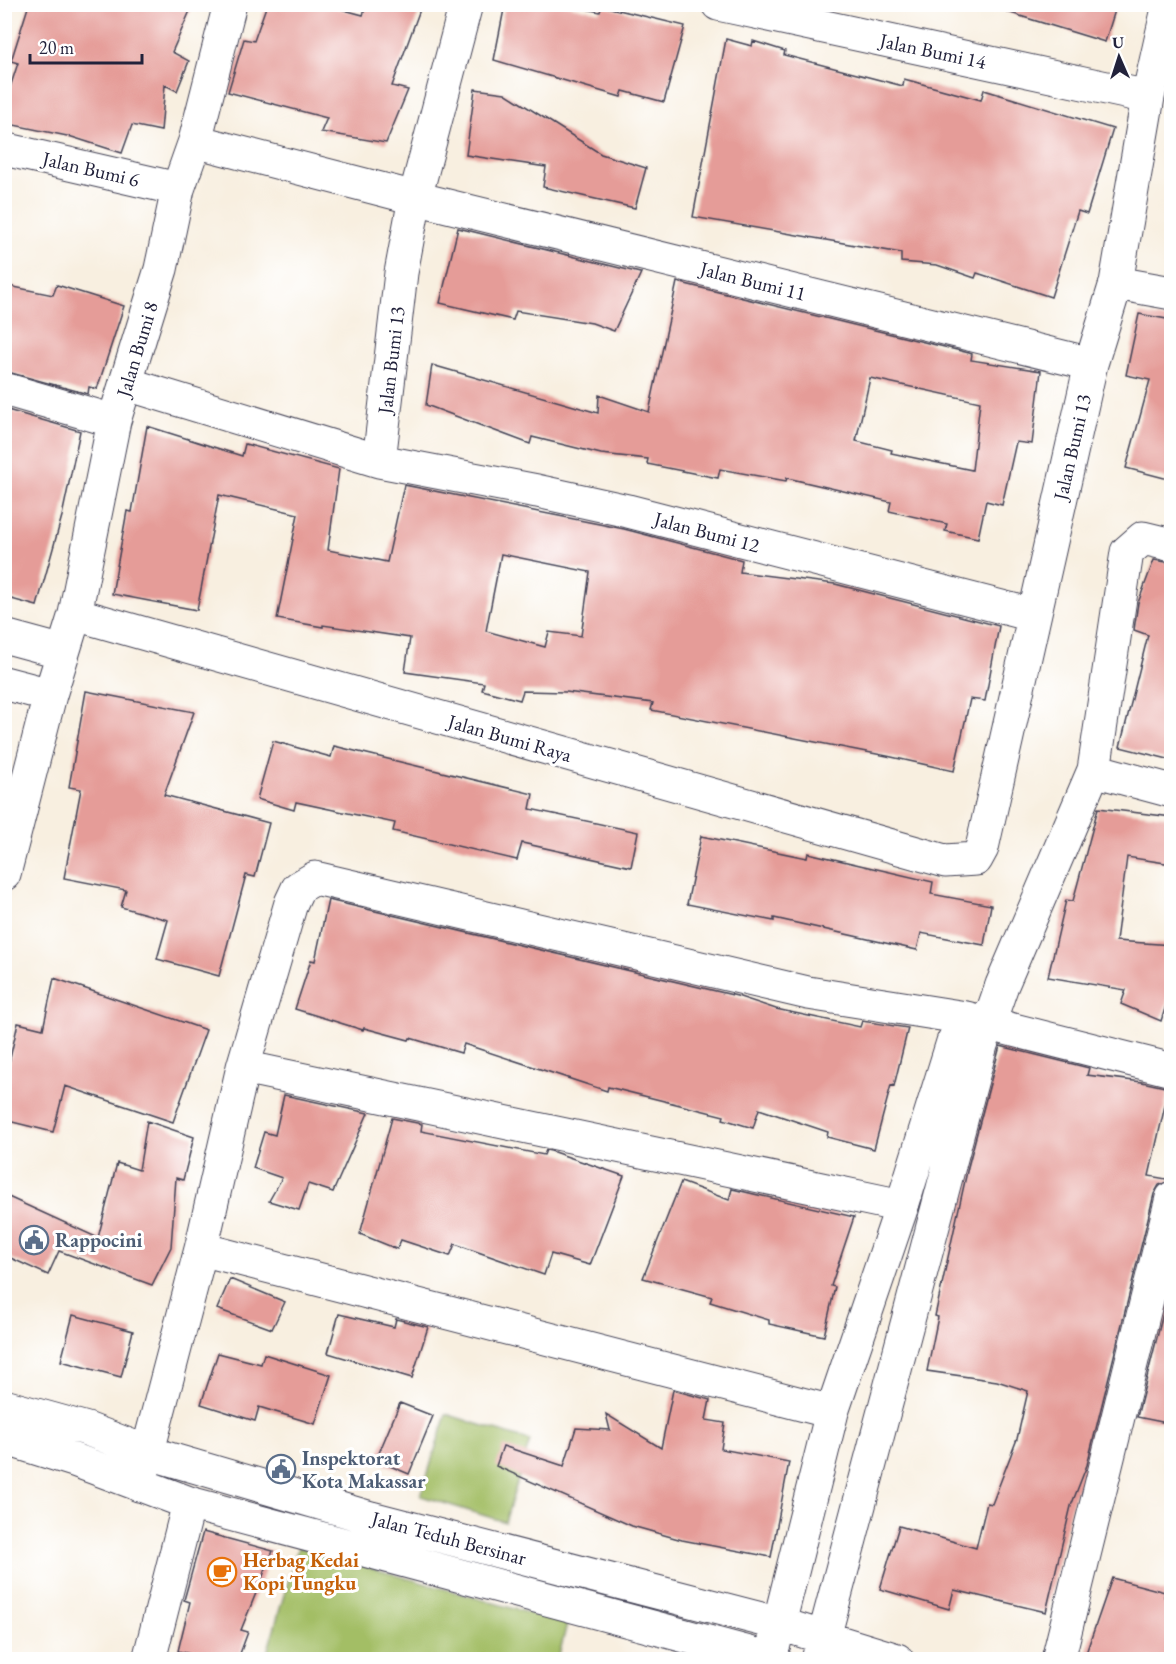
<svg xmlns="http://www.w3.org/2000/svg" width="1176" height="1664" viewBox="0 0 1176 1664" font-family="'EB Garamond',serif">
<style>
.green{fill:#a3be65;stroke:#627050;stroke-width:1.5}
.building{fill:#e59c98;fill-rule:evenodd}
.lines{fill:none;stroke-linecap:round;stroke-linejoin:round}
.minor-casing{stroke:#424154;stroke-width:35}
.minor{stroke:#fff;stroke-width:33}
.labels{text-anchor:middle;stroke-width:6;stroke-linejoin:round;paint-order:stroke}
.street-label{font-size:20px;fill:#22223b;stroke:#fff}
.service-label{font-size:20px;font-weight:bold;fill:#4e5e75;stroke:#fff;text-anchor:start}
.food-label{font-size:20px;font-weight:bold;fill:#c56008;stroke:#fff;text-anchor:start}
</style>
<rect width="100%" height="100%" fill="#fff"/>
<filter id="ink" filterUnits="userSpaceOnUse"><feTurbulence type="fractalNoise" baseFrequency=".0167" numOctaves="2"/><feDisplacementMap in="SourceGraphic" scale="12" xChannelSelector="R" yChannelSelector="G"/><feConvolveMatrix kernelMatrix="1 2 1 2 8 2 1 2 1" color-interpolation-filters="sRGB"/></filter>
<filter id="wash" filterUnits="userSpaceOnUse"><feTurbulence type="fractalNoise" baseFrequency=".008" numOctaves="4" result="noise"/><feDisplacementMap in="SourceGraphic" scale="24" xChannelSelector="R" yChannelSelector="G"/><feGaussianBlur stdDeviation="1.35" result="paint"/><feColorMatrix in="noise" values="0 0 0 0 0 0 0 0 0 0 0 0 0 0 0 0 0 1.4 0 .05"/><feComposite in="paint" operator="in"/></filter>
<g filter="url(#wash)">
<rect width="100%" height="100%" fill="#f8efe0"/>
<path class="green" d="M446,1414L530,1441L505,1522L421,1496Z
M298,1547L567,1624L558,1659L265,1660Z"/>
<g id="blocks">
<path class="building" d="M29,4H193L172,52L189,61L177,91L165,85L161,131L132,125L122,153L72,137L4,123V106L18,63L11,61Z
M267,4H322L363,15L367,4H422L392,86L408,90L386,143L321,132L327,118L228,92L244,39L254,41Z
M505,4H561L600,12L602,6L685,26L664,102L623,91L621,97L494,60Z
M1008,4H1117L1105,42L1007,12Z
M726,39L752,46L753,41L785,51L784,55L903,86L904,79L981,100L984,90L1113,129L1087,214L1078,211L1051,297L977,273L975,278L937,265L901,262V253L693,217Z
M475,89L505,93L601,154L646,168L635,208L543,187L546,167L466,155Z
M458,228L640,273H641L614,331L592,323L516,311L513,320L440,303Z
M677,282L969,353L972,354L971,360L1041,371L1032,444L1016,442L1002,505L986,501L978,538L945,531L947,524L889,511L891,502L787,478L786,481L720,469L718,478L647,464L648,459L601,454L532,437L530,444L426,405L432,365L598,413L599,395L649,412ZM870,378L980,402L972,470L891,453L892,450L856,441Z
M4,285L53,295L57,285L124,306L97,389L89,387L88,394L4,371Z
M1139,314L1172,320V480L1126,468L1150,380L1126,375Z
M4,409L80,431L62,516L37,606L4,597Z
M147,426L242,456L245,444L339,469L328,550L387,562L404,485L624,529L742,560L740,572L835,584L999,626L985,701L970,699L954,771L887,756L651,710L653,703L566,692L523,691L520,700L482,690L484,683L405,672L410,638L323,625V627L277,619L298,514L219,495L197,610L112,594L127,511L132,512ZM501,554L590,572L581,636L549,632L545,647L486,631Z
M1154,560L1172,563V760L1120,747L1148,635L1134,630L1138,603Z
M86,691L194,712L164,795L269,823L255,877L246,875L219,976L157,959L168,920L121,907L126,890L64,878L81,789L69,787Z
M273,741L331,757L334,746L533,794L530,809L638,832L631,867L522,843L517,860L393,831L395,823L296,802L294,810L257,799Z
M1098,808L1172,817V864L1127,857L1116,941L1172,945V987L1161,1021L1121,1004L1126,990L1048,977L1066,900L1073,901Z
M701,836L807,858L808,853L933,882L931,894L991,905L984,945L921,933L917,950L774,918V921L687,904Z
M328,900L737,996L776,1009L860,1027L862,1021L908,1028L894,1086L891,1085L874,1149L827,1137L828,1132L759,1109L753,1128L723,1119L724,1116L608,1087L607,1091L464,1044L461,1053L410,1038L409,1040L364,1028L363,1030L295,1009L311,960L315,961Z
M54,978L206,1030L173,1122L65,1086L53,1132L4,1120V1085L18,1023L43,1029Z
M1000,1046L1089,1068L1087,1075L1142,1082L1169,1088L1149,1176L1172,1180L1159,1185L1154,1194L1087,1465L1071,1506L1046,1612L954,1590L949,1609L880,1589L899,1526L976,1548L987,1503L992,1504L1017,1439L1028,1391L997,1381L927,1371L938,1317L935,1316L968,1167Z
M284,1095L368,1113L333,1192L308,1184L299,1210L269,1201L282,1178L253,1168L264,1132L275,1135Z
M392,1118L422,1124L421,1131L544,1155L546,1150L551,1151L624,1176L590,1265L551,1254L544,1275L455,1244L450,1256L401,1240L397,1249L360,1234Z
M147,1121L194,1137L183,1180L176,1178L171,1247L152,1285L59,1251L48,1275L4,1255V1195L98,1238L117,1163L139,1170Z
M681,1182L729,1200L732,1189L854,1217L831,1286L835,1287L824,1336L769,1324V1320L710,1302L712,1297L643,1278Z
M1172,1278V1424L1137,1417Z
M230,1279L285,1302L272,1329L217,1309Z
M339,1314L394,1327L396,1319L428,1327L412,1378L328,1353Z
M73,1315L133,1331L121,1377L61,1361Z
M218,1353L261,1364L264,1354L331,1375L315,1424L259,1407L255,1421L201,1404Z
M673,1390L710,1400L706,1420L725,1423L721,1449L789,1462L771,1557L682,1540L632,1526L496,1466L503,1446L564,1466L576,1428L610,1430L606,1414L661,1448Z
M400,1403L433,1416L409,1474L376,1460Z
M203,1532L273,1551L241,1630L248,1632L238,1659H212L178,1651L190,1602L184,1600Z
M1112,1578L1165,1592L1164,1597L1172,1599V1659H1084Z"/>
</g>
</g>
<g filter="url(#ink)">
<use href="#blocks" fill-opacity="0" stroke="#424154" stroke-width="1.5"/>
<g class="lines">
<g class="minor-casing">
<path id="minor" d="M718,4L1148,97
M195,141L415,198L1091,364
M4,149L178,189
M1116,283L1172,293
M127,384L379,461L401,273L415,198L466,4
M4,389L114,421
M379,461L537,491L628,511L1033,615
M75,614L945,861L976,859L982,848L1091,364L1116,283L1148,97L1169,4
M4,636L63,652
M4,683L50,695
M1094,770L1127,552L1143,538L1172,545
M4,874L50,695L75,614L114,421L161,269L178,189L195,141L230,4
M243,1067L902,1206
M201,1249L832,1412
M4,1406L87,1429L149,1453L371,1518L780,1624L897,1660
M4,1438L77,1461L189,1503L775,1660
M139,1485L201,1249L243,1067L291,903L298,888L315,878L808,993L966,1018L1172,1070
M774,1644L832,1412L902,1206L953,1042L966,1018
M149,1660L189,1503
M818,1660L981,1045L1002,985L1094,770L1172,791
M1058,1660L1172,1198"/>
</g>
<use href="#minor" class="minor"/>
</g>
</g>
<defs>
<g id="civic-ring" transform="scale(1.5)"><circle r="9.5" fill="#fff" stroke="#5c6f8a" stroke-width="1.5"/><path d="M-.6-6.5H3V-4.5H.6V-3L4-1V1h2V6H-6V1h2V-1L-.6-3ZM-1.2 2.5V6h2.4V2.5Z" fill="#5c6f8a"/></g>
<g id="cafe-ring" transform="scale(1.5)"><circle r="9.5" fill="#fff" stroke="#e8710a" stroke-width="1.5"/><path d="M-5.5-4.5H6V0H3Q3 3.5 0 3.5H-2.5Q-5.5 3.5-5.5 0ZM3-3.2v2h1.7v-2ZM-6 4.5H4V6H-6Z" fill="#e8710a"/></g>
</defs>
<g fill-rule="evenodd">
<use href="#civic-ring" x="34" y="1240"/>
<use href="#civic-ring" x="281" y="1469"/>
<use href="#cafe-ring" x="222" y="1572"/>
</g>
<g class="labels">
<g class="street-label">
<text transform="translate(933 51) rotate(12)" y="7">Jalan Bumi 14</text>
<text transform="translate(91 169) rotate(13)" y="7">Jalan Bumi 6</text>
<text transform="translate(753 281) rotate(14)" y="7">Jalan Bumi 11</text>
<text transform="translate(137 349) rotate(-73)" y="7">Jalan Bumi 8</text>
<text transform="translate(391 360) rotate(-83)" y="7">Jalan Bumi 13</text>
<text transform="translate(1072 447) rotate(-77)" y="7">Jalan Bumi 13</text>
<text transform="translate(707 532) rotate(15)" y="7">Jalan Bumi 12</text>
<text transform="translate(510 738) rotate(16)" y="7">Jalan Bumi Raya</text>
<text transform="translate(449 1538) rotate(15)" y="7">Jalan Teduh Bersinar</text>
</g>
<g class="service-label">
<text x="55" y="1247">Rappocini</text>
<text x="302" y="1465">Inspektorat<tspan x="302" dy="23">Kota Makassar</tspan></text>
</g>
<g class="food-label">
<text x="243" y="1567">Herbag Kedai<tspan x="243" dy="23">Kopi Tungku</tspan></text>
</g>
</g>
<rect width="1176" height="1664" fill="none" stroke="#fff" stroke-width="24"/>
<g transform="translate(1119 57) rotate(357)" stroke="#ffffff" stroke-width="4.5" paint-order="stroke">
<path d="M0-4.5L10 22L0 15L-10 22Z" fill="#22223b"/>
<text y="-9" font-size="16" font-weight="bold" text-anchor="middle" fill="#22223b">U</text>
</g>
<path d="M30 54v9h112v-9" fill="none" stroke="#22223b" stroke-width="3"/>
<text x="39" y="54" font-size="18" fill="#22223b" stroke="#ffffff" stroke-width="4.5" paint-order="stroke">20 m</text>
</svg>
